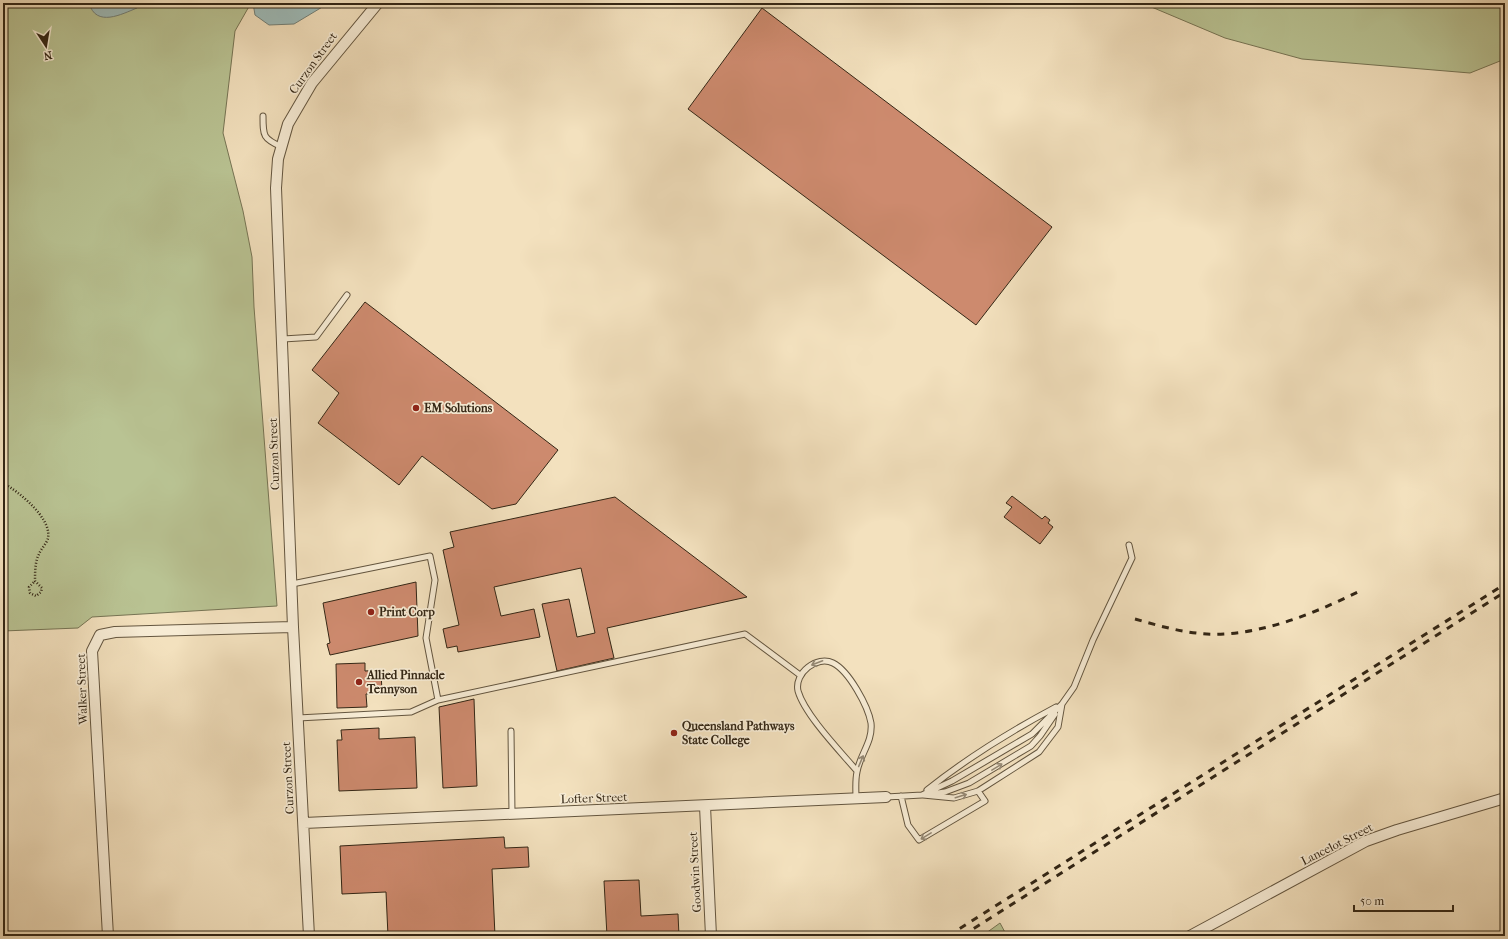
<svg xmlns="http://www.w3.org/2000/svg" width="1508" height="939" viewBox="0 0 1508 939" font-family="'IM FELL French Canon',serif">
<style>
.green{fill:#b9c393;stroke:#767454}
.water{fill:#9ebcba;stroke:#738078}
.building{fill:#cd8a6e;stroke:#332615}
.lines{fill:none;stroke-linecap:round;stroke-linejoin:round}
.lane-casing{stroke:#63553f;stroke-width:7}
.street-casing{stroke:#63553f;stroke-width:12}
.path{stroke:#332615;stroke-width:2.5;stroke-dasharray:1 2;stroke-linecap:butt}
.lane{stroke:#f7ecd5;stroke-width:5}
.street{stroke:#f7ecd5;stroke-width:10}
.rail{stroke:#332615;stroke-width:3;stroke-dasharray:7 7;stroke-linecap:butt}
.oneway{stroke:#958975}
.poi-dot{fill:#8f2418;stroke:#f7ecd5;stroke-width:1.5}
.labels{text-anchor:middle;stroke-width:3.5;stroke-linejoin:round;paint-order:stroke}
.street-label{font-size:12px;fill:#332615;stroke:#f7ecd5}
.poi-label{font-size:12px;font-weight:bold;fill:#332615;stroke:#f7ecd5;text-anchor:start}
</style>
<rect width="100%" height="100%" fill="#f3e1be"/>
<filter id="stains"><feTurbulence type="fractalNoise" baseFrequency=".005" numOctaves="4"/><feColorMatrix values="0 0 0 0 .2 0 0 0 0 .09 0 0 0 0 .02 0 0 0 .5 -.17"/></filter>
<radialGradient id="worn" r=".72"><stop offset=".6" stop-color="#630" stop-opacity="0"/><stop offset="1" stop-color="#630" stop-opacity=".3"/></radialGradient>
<path class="green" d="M3,3H251L235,31L223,133L243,211L252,257L254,307L277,606L92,617L78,628L3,631Z
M1142,3H1505V59L1470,73L1302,59L1225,38Z
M1000,923L1007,936H982Z"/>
<path class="water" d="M89,3H139L137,8C122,14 96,28 89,3Z
M253,3H329L294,24L269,25L255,15Z"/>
<path class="building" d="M762,8L1052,227L976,325L688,109Z
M365,302L558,450L516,504L492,509L422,456L399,485L318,423L339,393L312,370Z
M1012,496L1042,519L1045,516L1050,520L1048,523L1053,527L1040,544L1004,517L1012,507L1006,503Z
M615,497L747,597L607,628L614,658L557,671L542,604L569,599L577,637L595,633L581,568L494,587L501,616L534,609L540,637L458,652L457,646L447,648L443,629L459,625L443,550L454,547L450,532Z
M416,582L418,636L330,655L327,644L330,643L323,603Z
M365,663V671L381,670L382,693L366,694L367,707L337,708L336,664Z
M474,699L477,786L443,788L439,707Z
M379,728V739L415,737L417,788L339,791L337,740H342L341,730Z
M504,837L505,848L528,847L529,867L492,869L495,936H388L386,892L342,894L340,846Z
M639,880L641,916L678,914L679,936H607L604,881Z"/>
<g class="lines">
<g class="lane-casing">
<path id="lane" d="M263,116C263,136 263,139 282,147
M283,339L316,337L347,295
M292,584L430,556L435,580L426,638L438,700
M298,718L411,712L438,700L745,634L800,675
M511,731L512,814
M927,790C967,758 1011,731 1056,707
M931,794L945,792L969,783L1031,746L1040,736L1055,714
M923,795L954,798L978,791L1039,752L1058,727L1062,704
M901,796L908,825L919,840L985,801L978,791
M886,797L922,795L952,781L1032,734L1062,704L1074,687L1093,640L1132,558L1129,545
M856,799C856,790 855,781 857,772C860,754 873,742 871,723C868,706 849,671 833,663C817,655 794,673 798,691C805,715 840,751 857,771"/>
</g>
<g class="street-casing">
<path id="street" d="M705,806L711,936
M304,823L886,797
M108,936L92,651L100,635L115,632L293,627
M309,936L293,627L276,188L278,159L288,124L312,83L378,3
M1190,936L1366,841L1397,830L1505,798"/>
</g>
<path class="path" d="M3,483C18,491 52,518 48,538C47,543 41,549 39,554C35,562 35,572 35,581L42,588L41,592L36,596L30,593L29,587L35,581"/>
<use href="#lane" class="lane"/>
<use href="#street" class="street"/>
<path class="rail" d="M1135,619C1163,627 1194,636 1224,634C1273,631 1319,611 1362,590
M948,936L1505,584
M962,936L1505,592"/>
</g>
<defs><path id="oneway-shaft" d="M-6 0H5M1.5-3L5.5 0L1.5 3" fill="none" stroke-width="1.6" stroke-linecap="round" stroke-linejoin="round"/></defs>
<g class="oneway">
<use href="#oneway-shaft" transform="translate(817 663) rotate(159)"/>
<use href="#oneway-shaft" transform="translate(861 761) rotate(-67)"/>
<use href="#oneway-shaft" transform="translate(997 767) rotate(-31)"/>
<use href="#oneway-shaft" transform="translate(961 796) rotate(-17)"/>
<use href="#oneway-shaft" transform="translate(926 836) rotate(149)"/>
</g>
<g class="poi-dot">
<circle cx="416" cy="408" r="4"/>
<circle cx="371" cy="612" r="4"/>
<circle cx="359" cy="682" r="4"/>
<circle cx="674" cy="733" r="4"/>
</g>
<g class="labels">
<g class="street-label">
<text transform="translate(313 63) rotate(-54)" y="4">Curzon Street</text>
<text transform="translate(274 454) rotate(-92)" y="4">Curzon Street</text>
<text transform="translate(82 689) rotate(-92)" y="4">Walker Street</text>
<text transform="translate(288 778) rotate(-93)" y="4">Curzon Street</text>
<text transform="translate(594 798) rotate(-2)" y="4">Lofter Street</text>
<text transform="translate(1337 844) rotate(-27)" y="4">Lancelot Street</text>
<text transform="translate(695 872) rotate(-93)" y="4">Goodwin Street</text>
</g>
<g class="poi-label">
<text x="424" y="412">EM Solutions</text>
<text x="379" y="616">Print Corp</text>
<text x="367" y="679">Allied Pinnacle<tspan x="367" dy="14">Tennyson</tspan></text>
<text x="682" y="730">Queensland Pathways<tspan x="682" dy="14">State College</tspan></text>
</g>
</g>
<rect width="1508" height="939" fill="none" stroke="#f3e1be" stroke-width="16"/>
<rect x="4" y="4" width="1500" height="931" fill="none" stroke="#332615" stroke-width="2"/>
<rect x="8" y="8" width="1492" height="923" fill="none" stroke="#332615"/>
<g transform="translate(46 46) rotate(168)" stroke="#f7ecd5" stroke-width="3" paint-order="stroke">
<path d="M0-3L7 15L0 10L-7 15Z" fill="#332615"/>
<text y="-6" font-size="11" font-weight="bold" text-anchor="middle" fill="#332615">N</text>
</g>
<path d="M1354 905v6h99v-6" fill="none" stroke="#332615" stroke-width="2"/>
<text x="1360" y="905" font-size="12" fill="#332615" stroke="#f7ecd5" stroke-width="3" paint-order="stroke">50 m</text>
<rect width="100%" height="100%" filter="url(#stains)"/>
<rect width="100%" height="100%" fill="url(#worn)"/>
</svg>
